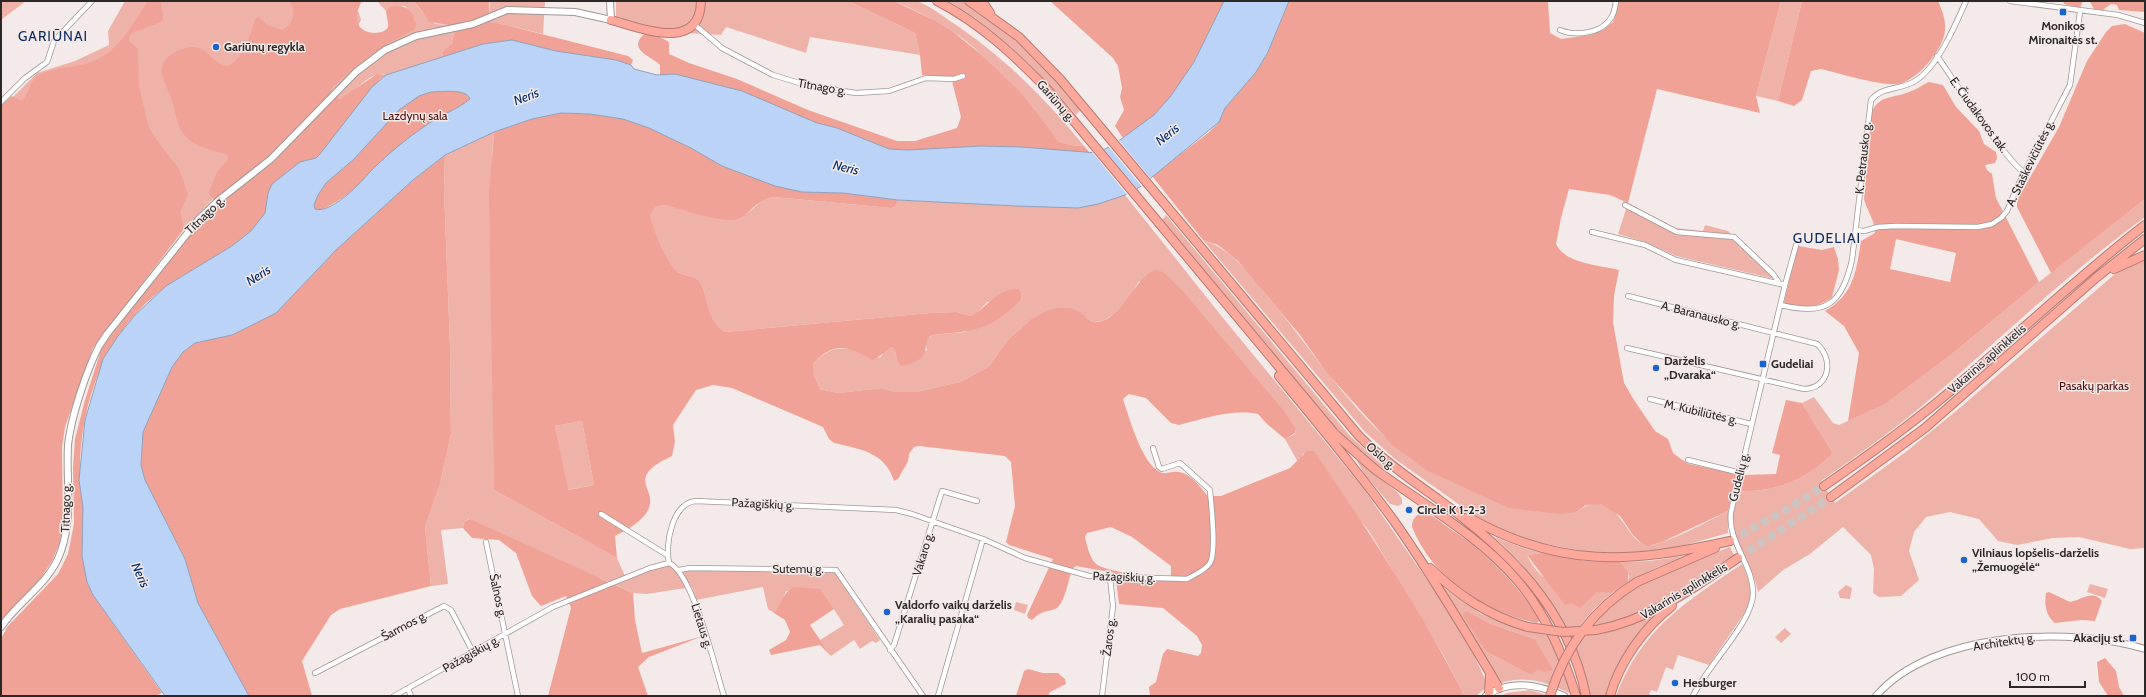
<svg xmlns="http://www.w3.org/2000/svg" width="2146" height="697" viewBox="0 0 2146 697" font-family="Cabin,sans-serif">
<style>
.green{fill:#eeb2a8;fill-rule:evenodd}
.forest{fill:#f0a296;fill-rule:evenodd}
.water{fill:#bcd3f8;stroke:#91a0b9;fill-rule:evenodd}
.pier{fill:#f4eae9}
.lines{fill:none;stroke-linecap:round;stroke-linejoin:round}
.highway-tunnel{stroke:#ccc3c2;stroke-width:8;stroke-dasharray:8 4;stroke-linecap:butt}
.street-casing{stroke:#a09796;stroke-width:6}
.secondary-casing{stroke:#a09796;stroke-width:8}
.highway-casing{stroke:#b47b73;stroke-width:10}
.street{stroke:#fff;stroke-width:4.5}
.secondary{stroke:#fff;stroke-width:6}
.highway{stroke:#fea89c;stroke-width:8}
.highway-bridge-casing{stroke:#b47b73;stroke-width:10;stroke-linecap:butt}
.highway-bridge{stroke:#fea89c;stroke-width:8}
.poi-dot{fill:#1b63ce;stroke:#f4eae9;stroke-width:1.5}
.labels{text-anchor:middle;stroke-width:3;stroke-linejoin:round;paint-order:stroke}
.poi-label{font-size:12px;font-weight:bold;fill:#2c2827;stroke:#f4eae9;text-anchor:start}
.street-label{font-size:12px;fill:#2c2827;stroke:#f4eae9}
.park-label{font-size:12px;fill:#500b08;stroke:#f4eae9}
.water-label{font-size:13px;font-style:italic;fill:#002e71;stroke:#f4eae9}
.quarter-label{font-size:14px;letter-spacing:1px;fill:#082a5d;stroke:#f4eae9}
</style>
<rect width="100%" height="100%" fill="#f4eae9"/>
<path class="green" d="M1,1H26L1,20Z
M125,1H355L361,20L354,34L208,194L213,199L184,229L182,223L1,109L37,73L75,61L109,45L108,31Z
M377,1H414L422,12L435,24L448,25L454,33L452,43L442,52L443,57L386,75C369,69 354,96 338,99L330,93L332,89L356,65L395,39L415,20L405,6L389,7L386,11Z
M490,1H545L543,34L498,23H490Z
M616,1H848L915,33L920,55L810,37L806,53L726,27L721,35L671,32L619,21L616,18Z
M894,1C901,1 909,0 916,1C927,4 940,14 950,21C1002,55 1045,98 1084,146L1070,145L1058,141C1032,114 1009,83 983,56C959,32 925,14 894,1Z
M948,1H962L1010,35L1047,71L1080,110L1076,115C1038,71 999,30 948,1Z
M1781,1H1802L1778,101L1756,96Z
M494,132L492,154L494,490L617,558L625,576L610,582L584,572L469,519L464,522L463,528L441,530L448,584L431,586L425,527L440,484L451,434L450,346L444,190L445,155Z
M1125,195L1223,318L1363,488L1448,610L1470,647L1487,683V687L1476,696H1462V691L1445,658L1369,531L1304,453L1298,462L1285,439L1295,434L1296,429L1139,281C1129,297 1113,324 1092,322L1086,317L1030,320L1009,339L988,367L960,382L916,392H895L882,388L838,393L820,389L813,373V364C835,340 852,349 880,358L885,350L892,347L895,350L897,361L927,350L925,341L932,335L965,332L1016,304L1021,300L987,302L977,313L971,316L957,312L930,313L725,332C706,318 710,303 701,284C697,275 687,277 680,273C668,267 652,227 649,214L656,207L663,205C686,209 725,226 745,214C759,207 755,201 774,197L891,208L895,207L898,200L1017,206L1098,204Z
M2145,199V217C2071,271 2004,335 1935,395C1899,426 1860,454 1821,481L1835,503L1907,451L1955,412L2123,267L2145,258V548L2130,549L2079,537L2053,538L2017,545L1998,541L1979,519L1950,512L1926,517L1914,532L1909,551L1919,580L1901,596L1879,597L1873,593L1874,569L1871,555L1843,527L1810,554L1783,570L1758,592C1754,567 1731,539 1733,515C1734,507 1738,499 1740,491C1773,493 1808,479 1831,455L1832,452L1802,403L1814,397L1833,423L1839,425L1884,405L1952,354L2039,282Z
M1628,203L1675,228L1703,231L1705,225L1728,231L1775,279L1676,256L1645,242L1618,234Z
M1166,215L1350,436L1388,470C1354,467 1198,261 1165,224L1162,220Z
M1203,240C1234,250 1250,275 1270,299C1318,357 1374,447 1443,477L1576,512C1618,482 1625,544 1647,545C1662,547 1712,519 1728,511V533L1675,548L1627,553L1588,552L1535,542L1498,529L1471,513L1395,459L1365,432Z
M582,421L594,485L567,490L555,426Z
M1357,461H1360L1398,493L1402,499V504L1398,506L1390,504L1365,475Z
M1494,537L1526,549L1542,553L1527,555C1530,562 1538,574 1544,577C1560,586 1594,590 1612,593L1593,610L1578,628L1583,636L1624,627L1659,613L1606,696H1591C1576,632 1542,580 1494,537Z
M1730,547L1734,555C1689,585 1645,621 1589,627C1604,611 1620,596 1639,585C1666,568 1699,559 1730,547Z
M1690,555L1658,567L1628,582L1629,576L1620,562L1650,561Z
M1742,564C1749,579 1753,591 1748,608L1709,665L1678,655L1673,670L1666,667L1657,692L1651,690L1649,696H1616C1641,629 1686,602 1742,564Z
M667,565L684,570L786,571L788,575L797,574L800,571H834L880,640L876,643L872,641L860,649L854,640L831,656L820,640L844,625L821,589L786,591L781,605L774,613L768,609L763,587L696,600L692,587L647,594L633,593L614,584Z
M2090,584L2108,589L2105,598L2087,592Z
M1846,585L1852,588L1850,599L1840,598L1838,592Z
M1441,586L1481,614L1514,627L1548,635L1560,659L1572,694C1544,682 1529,675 1499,683ZM1467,611L1491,624L1535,639L1531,675L1487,652Z
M1016,602L1028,605L1025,614L1014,610Z
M1785,628L1791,634L1781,643L1775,637Z
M1530,690L1550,696H1500L1507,693Z"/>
<path class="forest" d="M148,1H161L163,19L161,22L132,33L129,37V41L138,49L139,86L148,125L153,135L179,169L188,194L180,212L184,229L93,348L65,427L62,447L63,523L60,542L52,561L40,579L1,620V105L12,96L21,101C30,95 29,81 37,76C53,67 71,68 88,63C118,54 131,26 148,1Z
M290,1H362C342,36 384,38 388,27C389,23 386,15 386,11L389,7C404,4 412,8 416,24L414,30C382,45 357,64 332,89L331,93L340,99L377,74L386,75L380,79L320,154L316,158L300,162C285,184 270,214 251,231C226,253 194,267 167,286C105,329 78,406 80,479C80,488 82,497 83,506C85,539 78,564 93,595L162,693L155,696H1V639L7,627L58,574L68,554L74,524L73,468L75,439L85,400L102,347L191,232L219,205L208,194L217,172L228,160V155C214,150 196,148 186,137C176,126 176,113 172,100C169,91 164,83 162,74C159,57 179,48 193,47C208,47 212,65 229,66C245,54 250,38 255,19L259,17L267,25L282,30C294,24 296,12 290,1Z
M414,1H490L489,3L490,23H498L628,56L633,60L631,65L616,60L556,51L512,40L483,44L443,57L442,52L452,43L454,33L448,25L430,22Z
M848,1H894L934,20L952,31L982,55L1022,94L1058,141L1070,145L1084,146L1090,153L1022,147L981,146L908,150L889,149L837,128L817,123L675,74L660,75V65C651,56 627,50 644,34L656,35L669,42V54L689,63L737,79L808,110L897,141H915L957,128L961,117L951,77L922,75L920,55L915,33Z
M1050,1H1224C1205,41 1187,83 1155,114C1146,123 1133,130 1123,138L1115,126L1124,110L1120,97L1122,88L1118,66L1113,58Z
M1289,1H1548L1550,33L1561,39L1590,35L1603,30L1613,22L1619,1H1781L1756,96L1760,113L1657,89L1628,203L1610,195L1569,189L1561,218L1556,244C1565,264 1600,265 1619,270L1614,296L1613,322L1624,383L1634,400L1655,431L1668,439L1673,453L1681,459L1689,464L1737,474L1728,511L1662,542L1648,546L1642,544L1633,535L1620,516L1601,504L1586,505L1576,512L1559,514L1509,508L1426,470L1392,445L1327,373L1300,335L1238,261L1218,245L1203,240L1152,176L1208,133L1219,122L1225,108L1256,72L1268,52Z
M1802,1H1938C1942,10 1946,20 1945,30C1944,49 1916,83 1896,84C1880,86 1839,73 1821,69L1811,71L1802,100L1794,106L1778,101Z
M2063,1H2145V12L2119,10L2117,5L2111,4L2103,10L2094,9L2090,2L2083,1L2080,8L2064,4Z
M2125,24L2145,33V199L2051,273L2017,207V200L2059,127L2087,61L2106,32L2112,26Z
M1929,82L1943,85L1956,107L1979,131L1984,144L1996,152L1997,158L1995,163L1985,165L1987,170L1992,174L1996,198L2039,282L1952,354L1884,405L1848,421L1859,353L1844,326L1825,311C1854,294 1856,272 1861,241L1875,233C1875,220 1867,211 1864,199L1871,112C1882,94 1891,99 1909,92C1916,90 1922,85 1929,82ZM1896,239L1956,253L1950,282L1890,269Z
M431,92C441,92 467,88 470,99C452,114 430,122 411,137C381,161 357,194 321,210L315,209L314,205L318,195L326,183L354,159L399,110L419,96Z
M561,113L590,114L623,119L649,128L691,148L722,166L802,192L842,193L898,200L895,207L891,208L774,197C753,201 752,214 737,219C723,224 679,208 663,205L656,207L650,214C652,227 668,267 680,273C687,277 697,275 701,284C710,303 706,318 725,332L930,313L957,312L971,316C987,308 997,288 1018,289L1021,293V300C989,331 975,331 932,335C918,343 938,359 901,366L897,361L895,350L892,347C884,351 881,357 872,360C848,346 834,341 813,364V373L820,389L838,393L882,388L895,392H916L960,382L988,367L1009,339L1030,320L1047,311L1056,308H1070L1078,311L1092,322C1121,325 1131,280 1155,270L1163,272L1181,289L1283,410L1296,429L1295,433L1285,439L1267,424L1258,414C1231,409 1206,418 1179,425L1171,423L1146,398L1129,394L1123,399C1129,417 1142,464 1160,472C1166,475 1171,471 1178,472C1191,473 1200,487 1208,496H1221L1290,468L1307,451H1314C1367,529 1419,607 1462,691V696H1150L1149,687L1156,682L1163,654L1167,649L1198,656L1201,653L1202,645L1197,636L1163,608L1119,604L1115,573L1076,566L1072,569C1069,579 1064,606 1055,609C1043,613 1043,610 1032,620L1028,618L1027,615L1053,559L1009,545L1006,542L1015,506L1011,462L1005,456L919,446L914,447L909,454C909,465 902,469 899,478L894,481C885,452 860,449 834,443L829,439L823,427L732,388L713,385L696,390L673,425L675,442L672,456C664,460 651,466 647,474C643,481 647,487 649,494C656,515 630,528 615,536L617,558L494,490L489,195L494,132L532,119ZM582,421L594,485L568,490L555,426ZM1111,527L1132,537L1171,566V576C1156,577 1105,573 1095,563C1089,556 1087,545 1085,537L1087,533Z
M445,155L444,190L450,346L451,434L440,484L425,527L431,586L340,609L331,615L302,661L312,696H249L198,603L185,559L145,480L141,465L143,432L172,367L183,352L195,343L232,335L276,313L336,250L413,180Z
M1798,246L1822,250L1834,247L1838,259L1839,270L1832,297C1817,309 1804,307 1786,304L1784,302Z
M1786,400L1802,403L1832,452L1831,455C1808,479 1773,493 1740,491L1743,475L1776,474L1780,455L1772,453Z
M1426,513C1434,516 1442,523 1449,528C1486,552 1516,583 1540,620L1537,623C1484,612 1433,579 1412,527C1412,518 1417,513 1426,513Z
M470,519L633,593L635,620L642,653L703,636L649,657L638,667L648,696H548L571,608L566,596L541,606L532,596L516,553L499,540L472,538L463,528L464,522Z
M1542,553L1586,561L1620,562L1628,572V582L1612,593L1597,592L1580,608L1572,603L1565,605L1527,555Z
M793,587L821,589L834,609L810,625L831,656L820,645L771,655L769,650L786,640L790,632L785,620L774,613C781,605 783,593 793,587Z
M2049,592L2070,602C2081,600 2093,589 2102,601L2095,621L2081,620L2055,623C2046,616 2044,604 2046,593Z
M1467,611L1491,624L1535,639L1553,670L1545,672L1538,669L1531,675L1487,652L1464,618L1463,613Z
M2105,658L2116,671L2119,687L2124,696H2108L2099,682L2097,662Z
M1028,669L1043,673H1058L1065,679L1066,684L1050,692L1048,696H1016L1024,671Z"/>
<path class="water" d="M1224,1H1289L1268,52L1256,72L1225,108L1219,122L1140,187L1125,195L1098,204L1078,208L1017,206L898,200L843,193L802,192L775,186L722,166L691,148L649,128L623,119L590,114L561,113L532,119L494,132L445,155L413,180L336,250L276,313L232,335L195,343L183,352L172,367L143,432L141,465L145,480L185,559L198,603L249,696H165L93,595L87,582L82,556L83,507L79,480L85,420L103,359L118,336L135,315L166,286L232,246L251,231L265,213L268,193L272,184L300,162L316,158L320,154L372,87L386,75L483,44L512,40L556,51L616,60L631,65L634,69L657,75L675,74L742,91L817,123L837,128L889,149L908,150L981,146L1022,147L1097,153L1113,145L1154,115L1170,97L1194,62ZM431,92C440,92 467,88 470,99C458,109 441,115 428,124C407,138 384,157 367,175C358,186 330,214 315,209L314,205L318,195L326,183L354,159L399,110L419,96Z"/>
<path class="pier" d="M1118,139L1151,179L1142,187L1108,146Z
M1103,148L1138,190L1128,196L1091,151Z"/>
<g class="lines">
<path class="highway-tunnel" d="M1730,541L1786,510L1824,486
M1738,558L1831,497"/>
<g class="street-casing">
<path id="street" d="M2010,1L2118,15L2145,23
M694,24L722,48L735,55L773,75L806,85L856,93L889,91L926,78L954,79L963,76
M1560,30C1574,36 1597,34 1608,22C1614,16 1615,8 1616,1
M1937,56C1951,76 2008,164 2024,172
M1,102L25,78L47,62L54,41L92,1
M1625,205L1677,232L1734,237L1773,274L1780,284
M1856,230L1864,231L1878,227L1896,226L1978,227L1992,224L2001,218L2007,211L2017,187L2070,85L2080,12
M1592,232L1645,245L1676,260L1785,285
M1781,305C1825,316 1842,305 1852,260L1871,100C1882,86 1901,90 1915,81C1937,68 1956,24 1966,1
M1627,348L1804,389C1830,388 1834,359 1817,344L1628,296
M1650,399L1751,424
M1688,460L1741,473
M601,514L667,555
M486,542L518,696
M669,563C665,544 672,503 696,501L896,510L912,514L983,539L1025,558L1089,576L1187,579C1194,575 1206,570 1210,563C1217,551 1211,505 1210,490L1180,463L1162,469L1159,467L1153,448
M669,563C693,573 715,668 724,696
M679,570L690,568L836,570L923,696
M890,650L894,645L942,491L977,501
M315,673L444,606L451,610L473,652
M408,689L411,696
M394,696L553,607L650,568L669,563
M938,696L983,539
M1102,696L1113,606L1110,577
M1693,696C1706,667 1754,621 1753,593C1753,564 1727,542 1731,512L1785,285L1797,242"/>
</g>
<g class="secondary-casing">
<path id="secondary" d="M1,627C19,600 50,584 61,551C73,517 66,480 68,445C71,417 86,372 99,346L107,334L198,220L219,200L271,159L356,72L385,50L416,36L473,24L507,10L575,12L611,20L610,1
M1486,696C1510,678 1539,685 1564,696
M1876,696C1932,631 2069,626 2145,649"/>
</g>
<g class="highway-casing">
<path id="highway" d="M937,1C980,23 1014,55 1047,89L1335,434C1349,446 1362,459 1376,470C1424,505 1478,535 1517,580C1546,614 1563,654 1576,696
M969,1L1019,37L1060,79L1359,436C1383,460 1410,479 1438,499C1508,550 1568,607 1586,696
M982,1L990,13
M611,20C641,28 700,53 701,1
M2114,269L2145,255
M1279,376C1318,424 1358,471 1394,521C1432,575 1466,632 1499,688
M1824,486C1866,457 1908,427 1947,394C2014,338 2076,278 2145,225
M1831,497L1925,428L2097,277L2145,239
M1468,517C1559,569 1631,563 1730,541
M1430,568C1459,596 1489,616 1528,627
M1637,582L1715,548
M1596,630C1650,620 1694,588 1738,558
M1489,693L1490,675
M1610,696C1620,661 1644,628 1672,606"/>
</g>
<use href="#street" class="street"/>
<use href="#secondary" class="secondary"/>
<use href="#highway" class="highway"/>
<g class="highway-bridge-casing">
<path id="highway-bridge" d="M1528,627L1563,632L1596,630
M1550,696C1565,647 1593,609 1637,582"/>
</g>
<use href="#highway-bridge" class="highway-bridge"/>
</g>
<g class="poi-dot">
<rect x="2059" y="8" width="8" height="8" rx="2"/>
<circle cx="216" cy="47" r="4"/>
<rect x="1759" y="360" width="8" height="8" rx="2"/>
<circle cx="1656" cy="368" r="4"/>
<circle cx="1409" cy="510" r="4"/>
<circle cx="1964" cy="560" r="4"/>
<circle cx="887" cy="612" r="4"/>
<rect x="2129" y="634" width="8" height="8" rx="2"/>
<circle cx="1675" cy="683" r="4"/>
</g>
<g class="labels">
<g class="poi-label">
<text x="2063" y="30" text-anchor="middle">Monikos<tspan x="2063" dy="14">Mironaitės st.</tspan></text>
<text x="224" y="51">Gariūnų regykla</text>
<text x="1664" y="365">Darželis<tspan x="1664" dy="14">„Dvaraka“</tspan></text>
<text x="1771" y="368">Gudeliai</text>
<text x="1417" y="514">Circle K 1-2-3</text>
<text x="1972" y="557">Vilniaus lopšelis-darželis<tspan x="1972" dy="14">„Žemuogėlė“</tspan></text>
<text x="895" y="609">Valdorfo vaikų darželis<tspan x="895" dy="14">„Karalių pasaka“</tspan></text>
<text x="2125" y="642" text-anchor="end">Akacijų st.</text>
<text x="1683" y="687">Hesburger</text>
</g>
<g class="street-label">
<text transform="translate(822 87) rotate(10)" y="4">Titnago g.</text>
<text transform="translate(1056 101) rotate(49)" y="4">Gariūnų g.</text>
<text transform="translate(1979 115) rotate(54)" y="4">E. Čiudakovos tak.</text>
<text transform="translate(1863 158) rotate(-84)" y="4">K. Petrausko g.</text>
<text transform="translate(2030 163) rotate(-64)" y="4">A. Staškevičiūtės g.</text>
<text transform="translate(205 215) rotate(-44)" y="4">Titnago g.</text>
<text transform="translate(1701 315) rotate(14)" y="4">A. Baranausko g.</text>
<text transform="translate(1987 359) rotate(-41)" y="4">Vakarinis aplinkkelis</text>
<text transform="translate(1701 412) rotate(13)" y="4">M. Kubiliūtės g.</text>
<text transform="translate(1381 456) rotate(41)" y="4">Oslo g.</text>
<text transform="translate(1739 477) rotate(-76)" y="4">Gudelių g.</text>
<text transform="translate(763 504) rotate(3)" y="4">Pažagiškių g.</text>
<text transform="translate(66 508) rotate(-88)" y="4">Titnago g.</text>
<text transform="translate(923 554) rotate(-73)" y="4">Vakaro g.</text>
<text x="798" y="573">Sutemų g.</text>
<text transform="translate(1124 577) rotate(2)" y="4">Pažagiškių g.</text>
<text transform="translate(1684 591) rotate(-31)" y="4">Vakarinis aplinkkelis</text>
<text transform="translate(498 596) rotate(78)" y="4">Šalnos g.</text>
<text transform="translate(404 626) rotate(-28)" y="4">Šarmos g.</text>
<text transform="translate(702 626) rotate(73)" y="4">Lietaus g.</text>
<text transform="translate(1109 637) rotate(-83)" y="4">Žaros g.</text>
<text transform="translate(2004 642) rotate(-9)" y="4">Architektų g.</text>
<text transform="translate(471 654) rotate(-29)" y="4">Pažagiškių g.</text>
</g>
<g class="park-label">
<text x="415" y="120">Lazdynų sala</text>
<text x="2094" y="390">Pasakų parkas</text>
</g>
<g class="water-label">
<text transform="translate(526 96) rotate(-22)" y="5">Neris</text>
<text transform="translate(1167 134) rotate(-39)" y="5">Neris</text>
<text transform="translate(846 167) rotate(13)" y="5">Neris</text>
<text transform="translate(258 275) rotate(-33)" y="5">Neris</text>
<text transform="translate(141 575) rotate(65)" y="5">Neris</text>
</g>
<g class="quarter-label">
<text x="53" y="41">GARIŪNAI</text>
<text x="1827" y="243">GUDELIAI</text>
</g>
</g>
<rect width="2146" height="697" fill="none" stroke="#2c2827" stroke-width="4"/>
<path d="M2010 681v6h75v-6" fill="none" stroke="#2c2827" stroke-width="2"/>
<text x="2016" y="681" font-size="12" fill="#2c2827" stroke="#f4eae9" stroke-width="3" paint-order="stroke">100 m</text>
</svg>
